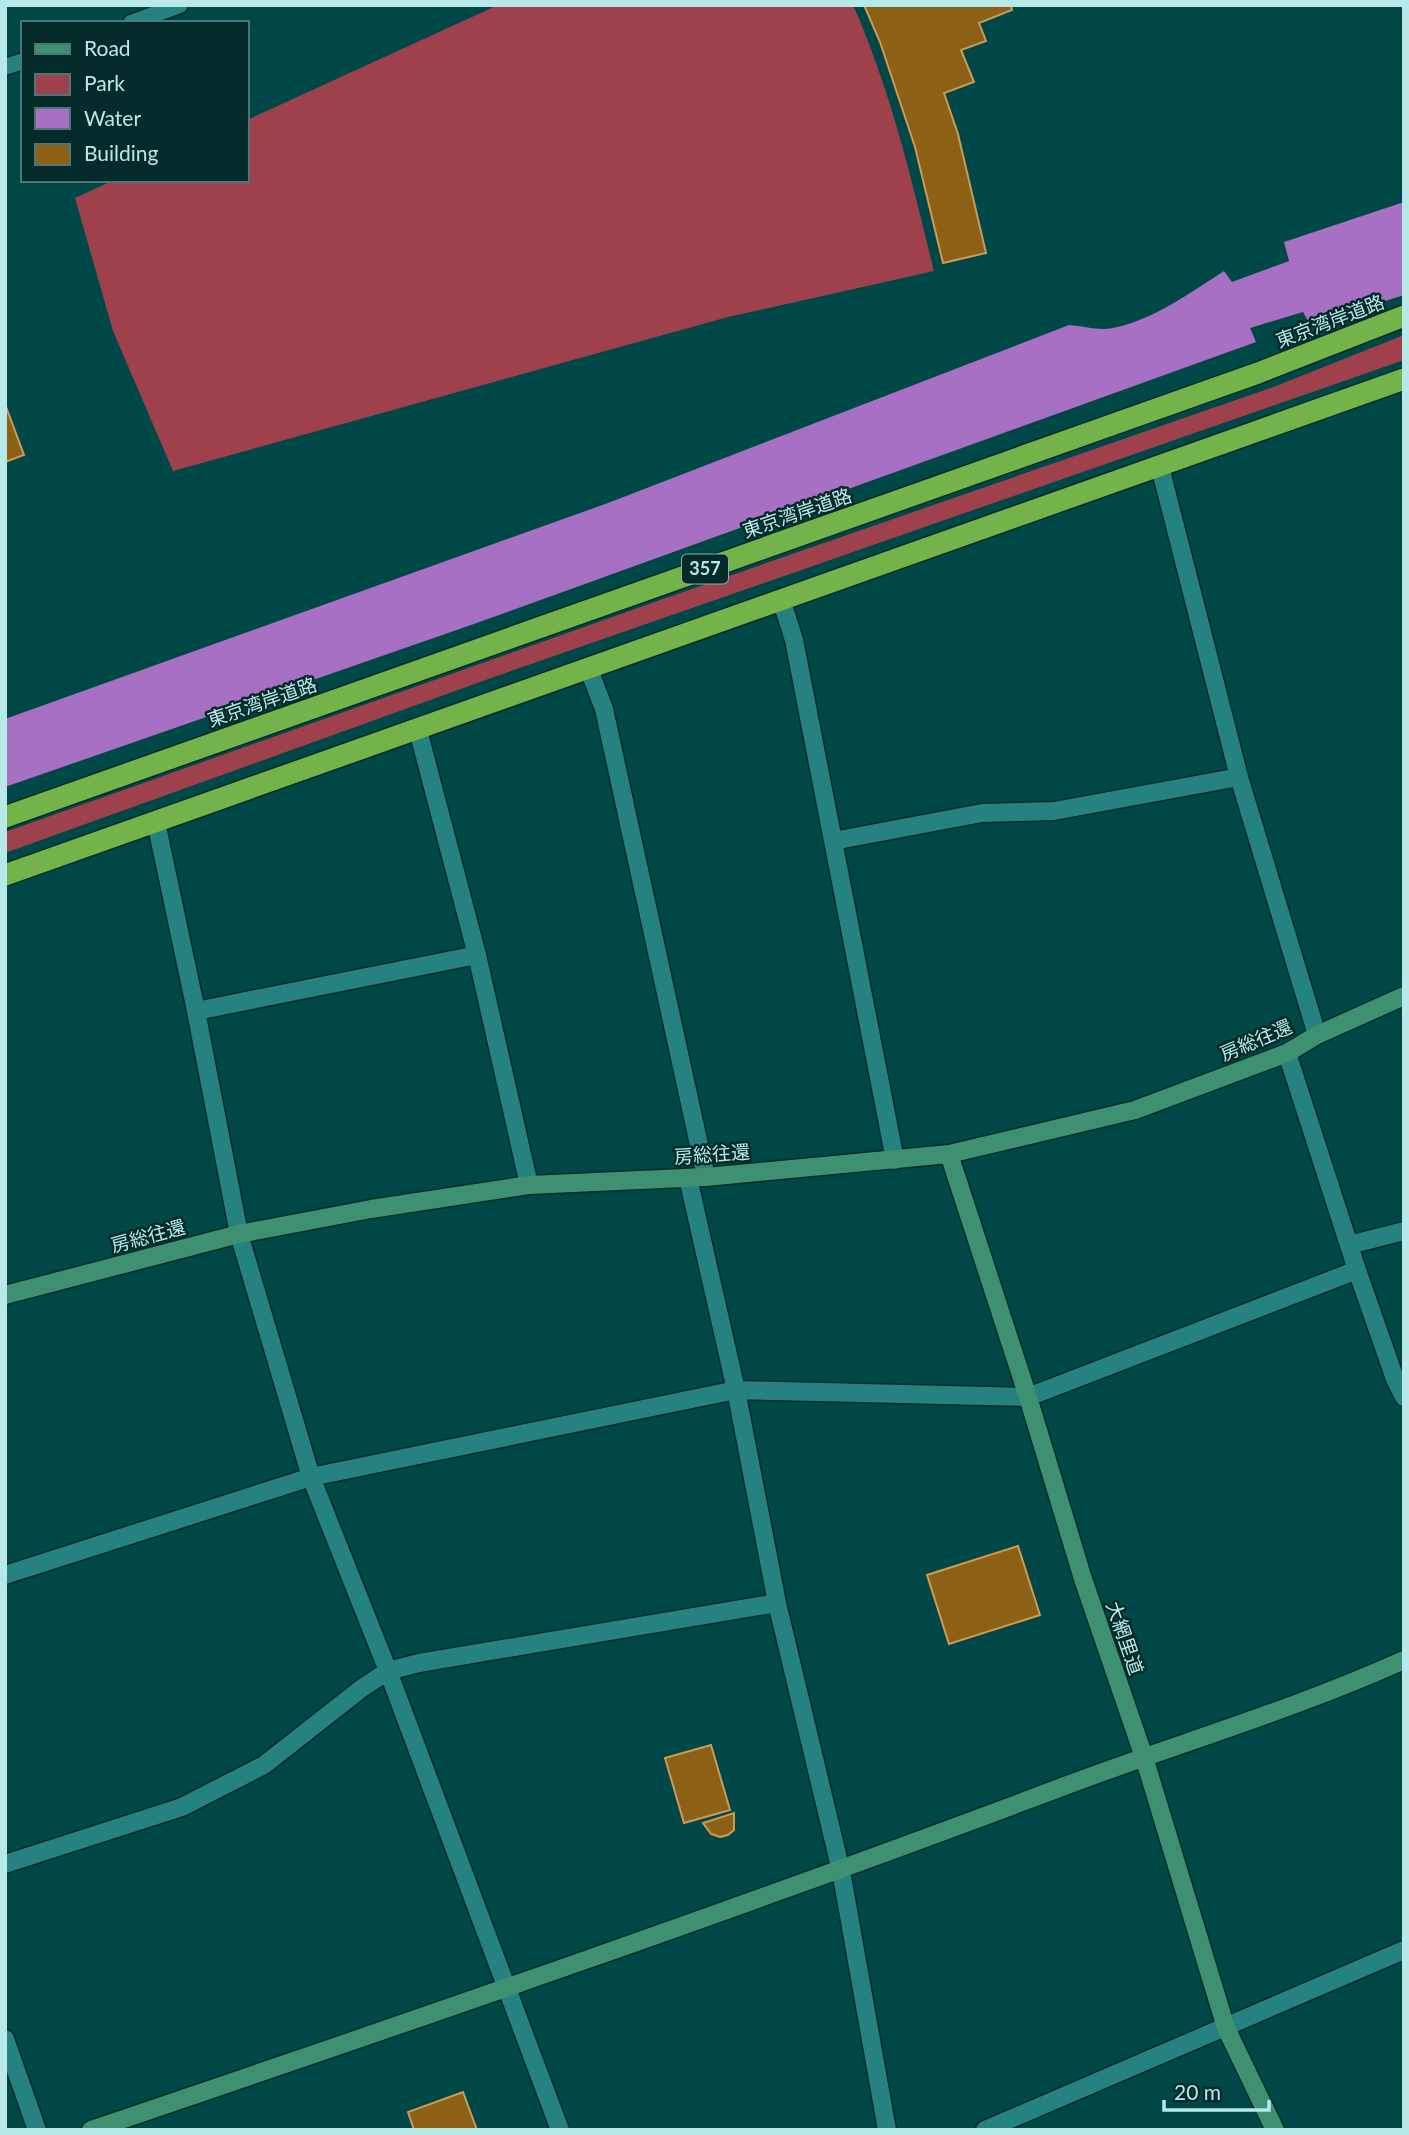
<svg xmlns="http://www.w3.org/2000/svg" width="1409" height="2135" viewBox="0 0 1409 2135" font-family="Lato,'Noto Sans JP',sans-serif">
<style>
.green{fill:#9f404d}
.water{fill:#a870c2}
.building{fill:#8d6115;stroke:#cb9b57;stroke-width:2}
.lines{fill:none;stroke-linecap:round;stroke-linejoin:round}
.lane-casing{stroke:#042b2a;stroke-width:19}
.street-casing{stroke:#042b2a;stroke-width:21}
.secondary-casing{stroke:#042b2a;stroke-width:21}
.highway-casing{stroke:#042b2a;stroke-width:24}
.lane{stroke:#268181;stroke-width:16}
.street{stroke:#268181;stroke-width:18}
.secondary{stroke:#3d9070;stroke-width:18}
.highway{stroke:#73b349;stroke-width:21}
.labels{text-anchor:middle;stroke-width:5;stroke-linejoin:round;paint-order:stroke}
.shield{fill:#042b2a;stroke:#81b0af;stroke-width:2}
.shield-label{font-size:18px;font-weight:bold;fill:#b7e9e8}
.street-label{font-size:19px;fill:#b7e9e8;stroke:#042b2a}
</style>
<rect width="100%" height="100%" fill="#004847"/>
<path class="green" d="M498,5H853C891,91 912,181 934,271L728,317L173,471L113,331L75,198L114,180H247V120Z
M1404,335V360L494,677L5,853V832L663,599L1276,386Z"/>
<path class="water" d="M1404,202V295L1310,325L1303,312L1250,328L1256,342L471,625L5,787V719L608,503L1069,325C1083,326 1100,331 1113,328C1153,320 1190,293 1224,271L1232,282L1289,261L1284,242Z"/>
<path class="building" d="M864,5H1011L1012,10L979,23L986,41L961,50L974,82L944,93L958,134L986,253L943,263L915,147L880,42Z
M5,404L24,455L5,462Z
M1018,1546L1040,1615L949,1644L927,1575Z
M711,1745L730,1810L684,1823L665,1758Z
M734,1813V1830L728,1835L720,1837L711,1834L703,1823Z
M463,2092L477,2130H414L408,2112Z"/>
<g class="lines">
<g class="lane-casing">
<path id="lane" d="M131,23L180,5
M5,67L23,61"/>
</g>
<g class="street-casing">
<path id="street" d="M1160,467L1239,777L1317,1035
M781,599L794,640L895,1160
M588,667L604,709L706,1177
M418,730L477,955L529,1185
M156,822L196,1011L239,1234L311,1477L388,1671L560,2130
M833,841L982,813L1054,811L1239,777
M196,1011L477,955
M1287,1053L1357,1270L1395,1379L1404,1397
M688,1178L736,1390L777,1603L841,1871L887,2130
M1349,1245L1404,1231
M5,1575L311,1477L736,1390L1028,1397L1357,1270
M5,1864L182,1807L264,1765L362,1688L388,1671L419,1663L777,1603
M5,2039L37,2130
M985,2130L1404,1950"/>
</g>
<g class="secondary-casing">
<path id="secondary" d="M949,1154L1028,1397L1083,1579L1144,1757L1226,2028L1275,2130
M5,1295L239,1234L371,1209L529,1185L706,1177L949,1154L1135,1110L1287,1053L1317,1035L1404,996
M91,2130C416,2020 741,1908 1062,1787C1176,1744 1293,1710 1404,1660"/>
</g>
<g class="highway-casing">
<path id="highway" d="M5,817L1258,373L1404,316
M5,875L1404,379"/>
</g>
<use href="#lane" class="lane"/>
<use href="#street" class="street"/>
<use href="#secondary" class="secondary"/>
<use href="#highway" class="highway"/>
</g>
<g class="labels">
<rect class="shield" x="682" y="554.5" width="46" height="29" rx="5"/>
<g class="shield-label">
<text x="705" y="575">357</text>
</g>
<g class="street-label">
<text transform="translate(1330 321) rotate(-21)" y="7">東京湾岸道路</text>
<text transform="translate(797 513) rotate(-19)" y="7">東京湾岸道路</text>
<text transform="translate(262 702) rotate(-19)" y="7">東京湾岸道路</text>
<text transform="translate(1256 1040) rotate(-23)" y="7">房総往還</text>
<text transform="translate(712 1154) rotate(-4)" y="7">房総往還</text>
<text transform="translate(148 1236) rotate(-15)" y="7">房総往還</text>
<text transform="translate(1125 1638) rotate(71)" y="7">大網里道</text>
</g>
</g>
<rect width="1409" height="2135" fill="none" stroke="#b7e9e8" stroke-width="14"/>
<rect x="21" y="21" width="228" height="161" fill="#042b2a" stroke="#4c7776" stroke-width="2"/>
<rect x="35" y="44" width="35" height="10" fill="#3d9070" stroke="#4c7776" stroke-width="2"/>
<text x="84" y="56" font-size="21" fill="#b7e9e8">Road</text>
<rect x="35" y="74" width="35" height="21" fill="#9f404d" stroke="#4c7776" stroke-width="2"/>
<text x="84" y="91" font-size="21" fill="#b7e9e8">Park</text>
<rect x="35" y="108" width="35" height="21" fill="#a870c2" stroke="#4c7776" stroke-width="2"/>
<text x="84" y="126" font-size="21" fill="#b7e9e8">Water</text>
<rect x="35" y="144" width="35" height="21" fill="#8d6115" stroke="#4c7776" stroke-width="2"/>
<text x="84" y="161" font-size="21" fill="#b7e9e8">Building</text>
<path d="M1164 2100v10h105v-10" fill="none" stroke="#b7e9e8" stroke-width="3.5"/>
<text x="1174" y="2100" font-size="21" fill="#b7e9e8" stroke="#042b2a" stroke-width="5" paint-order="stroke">20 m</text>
</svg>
